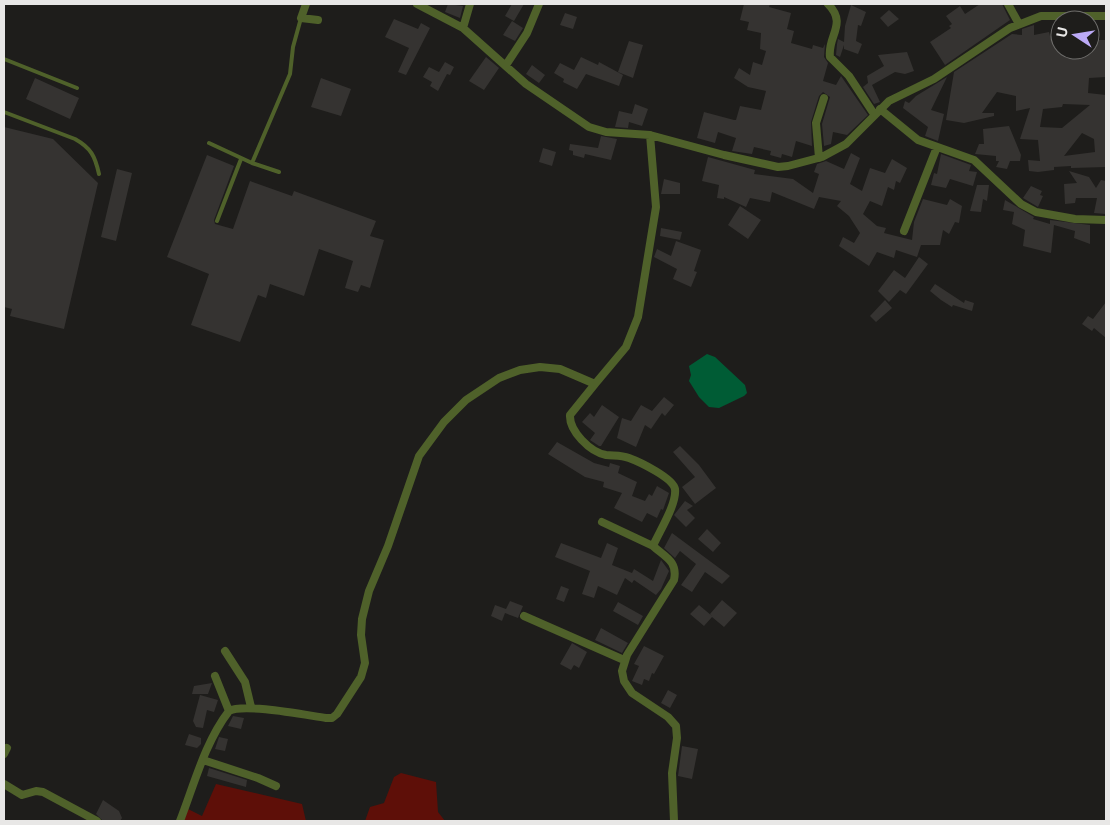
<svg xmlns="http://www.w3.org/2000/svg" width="1110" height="825" viewBox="0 0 1110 825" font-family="Inter,sans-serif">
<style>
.green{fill:#5e0f08}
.water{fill:#005c35}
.building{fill:#353331;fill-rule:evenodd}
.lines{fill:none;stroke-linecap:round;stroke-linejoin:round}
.service{stroke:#4f612a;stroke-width:4}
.minor{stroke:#4f612a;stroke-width:8}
</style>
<rect width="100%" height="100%" fill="#1e1d1b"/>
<path class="green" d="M401,773L436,782L438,812L445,821H365L370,807L384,803L394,777Z
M216,784L302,804L306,821H184L188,809L202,816Z"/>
<path class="water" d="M707,354L715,357L745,385L747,393L744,396L719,408L709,407L699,397L689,381L691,375L689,366Z"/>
<path class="building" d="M448,4L463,6L460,18L445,12Z
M512,4H524L514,21L505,16Z
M744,4H770L769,7L791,13L787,29L794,31L791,43L812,49L813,45L823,48L825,44L824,57L828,63L823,81L836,85L841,76L868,115L847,135L833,132L831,144L824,146L822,124L830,97L823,92L819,96L811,122L812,146L796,141L792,157L782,154L781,158L770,155L771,151L754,147L752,154L732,151L736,138L718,132L715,143L697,138L704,112L734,120H736L740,106L761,110L766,91L748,87L734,78L739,68L750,75L753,62L762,65L766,51L760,49L761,33L747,30L749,22L740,20Z
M980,4H1002L1010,20L945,65L930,42L951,28L949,26L952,24L946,16L960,6L965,14Z
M851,5L866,12L861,26L858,25L856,41L862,44L858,54L844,49V45L840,57L836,55L837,44L838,39L844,42L845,26Z
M889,10L899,19L888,27L880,18Z
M565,13L577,17L573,29L560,25Z
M394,19L418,29L421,23L430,28L406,75L398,72L409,48L385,37Z
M512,21L523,28L515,41L503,35Z
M1034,25V35L1049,32L1050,36L1060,38V50H1090V40H1106V77L1089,78L1088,93L1106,95V167L1071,168V166L1054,167V170L1038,172L1029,171L1028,160L1040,161L1038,140L1020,139L1030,108L1016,111V96L997,92L982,113H994V116L964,123L946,120L954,72L1012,34L1022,35V29ZM1063,104L1090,105L1062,128L1040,127L1043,109L1062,107ZM1082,133L1094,139L1095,152L1064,156Z
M629,41L643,45L633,78L618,72Z
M907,52L914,71L905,74L895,72L872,85L880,102L874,104L863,87L868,83L867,76L884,66L878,55Z
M486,57L499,68L484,90L469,81Z
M581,57L598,65L599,62L623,75L619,86L586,74L577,89L563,82L564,79L554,73L560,63L574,70Z
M445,62L454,67L450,75L447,74L438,91L430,86L432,82L423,77L429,67L439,72Z
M532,65L545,75L539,83L526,74Z
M947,77L931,110L944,114L938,141L925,136L928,127L903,108L905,101L909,103L916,96Z
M35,78L79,98L70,119L26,99Z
M321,78L351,89L341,116L311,107Z
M635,104L648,109L642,126L629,122L628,128L615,127L619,111L632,114Z
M1009,126L1021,155L1020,161H1010L1007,169L996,167L999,161H996V156L975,154L979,144H984L983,129Z
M4,127L53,139L98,183L64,329L10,316L12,309L4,307Z
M601,136L617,139L611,160L585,154L584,158L573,155V151L569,150L570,144L598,148Z
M543,148L556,152L552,166L539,162Z
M851,153L860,158L850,184L862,191L870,168L885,173L892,159L907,168L900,183L896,181L894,190L888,187L882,206L870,201L863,214L877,226L886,228L884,233L912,240L914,222L923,199L947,205L950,199L962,206L959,223L955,222L949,234L943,230L940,245H921L917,257L896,250L894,258L877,252L869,266L839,246L843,237L854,243L860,233L849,216L837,206L841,201L819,197L814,209L772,192L770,202L750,198L746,207L724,197V199L717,198L719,185L702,181L708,157L755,170L754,174L793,179L813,193L819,174L814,172L817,164L826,161L844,169Z
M941,154L971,165L969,171L977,172L973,186L950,179L946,188L931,185L934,173L937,174Z
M207,155L234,166L214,220L215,224L233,229L250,181L292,196L294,191L376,221L370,236L384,240L370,288L361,285L358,292L345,288L353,261L319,249L304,296L270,284L266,298L258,295L240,342L191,325L209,274L167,257Z
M117,169L132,173L116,241L101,237Z
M1069,171L1089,177L1096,188L1101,180L1106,181V214L1094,213L1097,198H1076L1075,203L1065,204L1064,184L1077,183Z
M664,179L680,183V194H661Z
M977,185H989L987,201L983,199L981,212L970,211Z
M1031,186L1042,191L1040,195L1043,196L1038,207L1023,198Z
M1005,200L1034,217L1033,219L1050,224V220L1090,225V244L1074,238L1075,231L1054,225L1051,253L1023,246L1025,230L1012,224L1014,212L1003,210Z
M740,206L761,220L748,239L728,225Z
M661,228L682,232L680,240L660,236Z
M676,241L701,250L694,271L697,272L691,287L673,279L677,269L654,257L657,249L671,256Z
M919,257L928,264L906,294L900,290L889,302L878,291L894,270L905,278Z
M935,284L964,303L965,300L974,303L972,311L953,305L952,307L941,300L930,291Z
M885,300L892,308L876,322L870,316Z
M1106,302V338L1094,328L1092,331L1082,324L1088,316L1093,319Z
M664,397L674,405L665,416L662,413L651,429L645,425L636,447L617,438L622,418L631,421L641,405L652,411Z
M602,405L619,417L601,446H599L590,440L595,433L582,422L590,413L594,417Z
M557,442L594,463L609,467L610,463L620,466L618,473L637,482L632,496L645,501L649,494L652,496L657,486L669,493L663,510L661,509L657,518L647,513L642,522L614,508L622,493L603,487L604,482L585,477L548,454Z
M680,446L699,465L716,488L695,504L682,487L695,477L673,452Z
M685,501L693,506L687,510L695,518L686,527L674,515Z
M707,529L721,543L713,552L698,539Z
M672,533L730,576L722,584L705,572L692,592L681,585L696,564L680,551L675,558L664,548Z
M561,543L601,558L607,543L618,548L612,565L632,573L634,569L653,581L661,560L669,571L661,589L656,595L634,580L632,583L625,578L617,595L598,586L594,598L582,594L590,571L555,557Z
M561,586L569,589L564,602L556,599Z
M722,600L737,613L724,627L712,617L704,626L690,614L699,605L712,616L710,614Z
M510,601L523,606L518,618L505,613L502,621L491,616L495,605L506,609Z
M618,602L643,616L638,625L613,611Z
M601,628L628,643L622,653L595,640Z
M572,643L587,652L579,668L574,665L571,670L560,664Z
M644,646L664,656L654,674L652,673L649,681L644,679L642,685L632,681L639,666L634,664Z
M212,683L208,694H192L194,686Z
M668,690L677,695L670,708L661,703Z
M200,695L218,700L214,712L207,710L203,728L196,727L193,721Z
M233,716L244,718L241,729L228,726Z
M189,734L201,738V744L197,748L185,745Z
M219,737L228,739L225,751L215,749Z
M682,746L698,749L692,779L678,776Z
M209,768L247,780L246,787L207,776Z
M103,800L119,811L122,818L120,821H103L96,814Z"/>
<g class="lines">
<path class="service" d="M4,59L77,88
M4,112L75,139C91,148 95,156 99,174
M209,143L252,163L290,74L293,47L301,18
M252,163L279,172
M217,221L241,159"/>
<path class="minor" d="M306,4L301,18L318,20
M417,4L463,28L526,84L589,127L606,132L650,135L656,207L638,317L626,347L595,384
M828,4C848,24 827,36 830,57L849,76L874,114
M1008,4L1019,24
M463,28L470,4
M506,65L527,33L539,4
M880,109L918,140L974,160L1021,204L1036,212L1075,219L1106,220
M650,135L724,155L778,167L788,166L822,157L846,144L889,101L934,79L1010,28L1041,16H1106
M819,158L816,123L824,98
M904,231L937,147
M602,522L653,546
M524,616L624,660
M225,651L245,682L251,707
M229,711C244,703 305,715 326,718H332L337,714L361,677L365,663L361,635L362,619L369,591L388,546L419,456L444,422L466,400L499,378L520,370L540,367L560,369L595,384L570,415C569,431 590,452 606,455C614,456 621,455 629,458C640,462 673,478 675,489C677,504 659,532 653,546C665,557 678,561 674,580L627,655L622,671L624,681L632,693L668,717L676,726L677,738L672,773L674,821
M4,754L7,748
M203,760L258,778L276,786
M4,784L22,795L36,791L43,792L97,821
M180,821C194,785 205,742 229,711L215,676"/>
</g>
<rect width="1110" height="825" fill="none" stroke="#e8e7e6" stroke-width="10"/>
<g transform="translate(1075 35) rotate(282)"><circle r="24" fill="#1e1d1b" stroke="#6f6e6c"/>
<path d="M0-4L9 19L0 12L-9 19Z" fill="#bcaaf6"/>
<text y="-8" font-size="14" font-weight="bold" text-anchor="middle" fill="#e8e7e6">U</text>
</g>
</svg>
